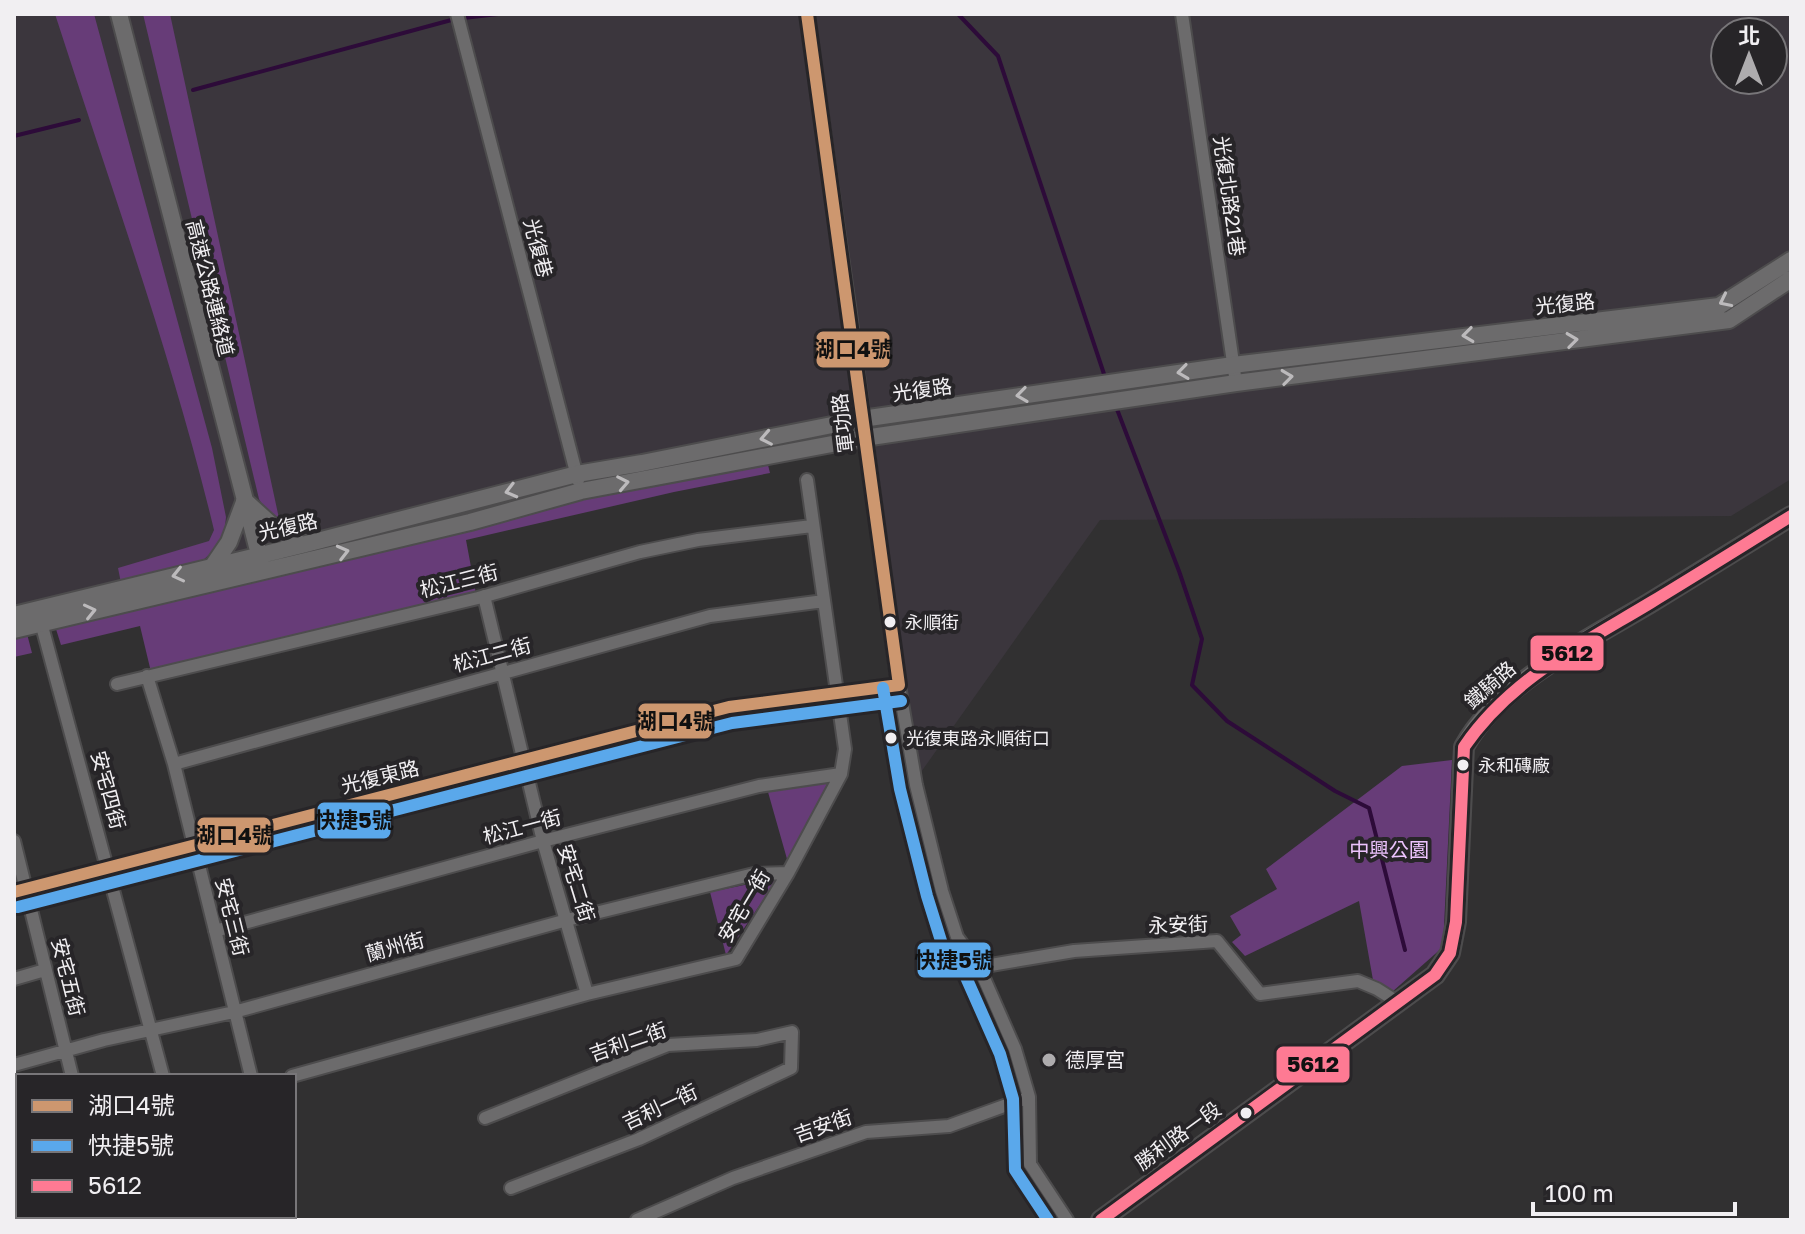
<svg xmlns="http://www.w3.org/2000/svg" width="1805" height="1234" viewBox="0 0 1805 1234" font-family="'Golos Text','Noto Sans TC',sans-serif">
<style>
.built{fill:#3b363d;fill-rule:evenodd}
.green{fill:#673c78}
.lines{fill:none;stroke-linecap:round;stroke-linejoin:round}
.stream{stroke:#2d0b39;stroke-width:4}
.minor-casing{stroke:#4d4c4d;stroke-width:16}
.tertiary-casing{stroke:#4d4c4d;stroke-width:20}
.secondary-casing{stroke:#4d4c4d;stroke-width:22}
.minor{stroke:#6c6b6c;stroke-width:12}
.tertiary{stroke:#6c6b6c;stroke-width:16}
.secondary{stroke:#6c6b6c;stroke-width:18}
.bus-1-casing{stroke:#272528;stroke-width:18}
.bus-2-casing{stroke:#272528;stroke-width:18}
.bus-3-casing{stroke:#272528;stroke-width:18}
.bus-1{stroke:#cd976f;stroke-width:12}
.bus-2{stroke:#5aa8eb;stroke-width:12}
.bus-3{stroke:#fe7a93;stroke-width:12}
.oneway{stroke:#bcbabc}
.bus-dot{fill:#f1eff2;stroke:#272528;stroke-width:3}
.poi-dot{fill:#aeacae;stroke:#272528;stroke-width:3}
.labels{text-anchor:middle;stroke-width:8;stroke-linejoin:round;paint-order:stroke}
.bus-label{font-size:18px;fill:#f1eff2;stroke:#272528;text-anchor:start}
.street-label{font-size:20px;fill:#f1eff2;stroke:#272528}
.park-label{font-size:20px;fill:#ecc3fd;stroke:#272528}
.poi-label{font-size:20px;fill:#f1eff2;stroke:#272528;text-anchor:start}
.line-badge{stroke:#272528;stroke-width:3}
.pale-badge-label{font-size:22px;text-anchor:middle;font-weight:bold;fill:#111}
</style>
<rect width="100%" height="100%" fill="#313031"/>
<path class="built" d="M14,14H1791V479L1731,516L1100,520L909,789L858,429L573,479L14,622ZM1725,32H1773V80H1725Z"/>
<path class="green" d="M55,14H94L212,448L226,517L224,535L213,551L200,563L121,583L118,568L209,541L214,530C172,355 110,185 55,14Z
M143,14H170L280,523L268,515L259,499Z
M767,461L770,473L674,492L466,540L476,594L151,672L140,626L61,645L55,626L582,494Z
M26,630L32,653L14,657V633Z
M1452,760L1443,947L1392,992L1373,980L1359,901L1245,956L1232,942L1241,935L1230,916L1277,889L1266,869L1402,766Z
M834,779L787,859L768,792Z
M778,878L726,955L710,892Z"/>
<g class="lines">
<path class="stream" d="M958,14L998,56L1105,377
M193,90L455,19L498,14
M14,136L79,120
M1115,404L1179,571L1202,639L1192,685L1227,721L1335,791L1369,808L1405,950"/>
<g class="minor-casing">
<path id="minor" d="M457,14L578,480
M807,14L849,306L896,668L916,785L942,891L957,937L979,967L1015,1049L1029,1097L1030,1164L1067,1220
M1182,14L1236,383
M484,596L543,841L587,994
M39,615L163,1076
M147,676L174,764L251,1076
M117,684L478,598L640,552L698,540L812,526
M174,764L710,616L824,601
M14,841L72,1076
M14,892L729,707L899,685
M215,931L543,841L759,786L841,774
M979,967L1074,951L1217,941L1260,994L1358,981L1377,989L1399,1003
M14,979L45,970
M14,1065L104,1040L234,1012L567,920L754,874L788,873
M292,1076L587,994L736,959L788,873L841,774L845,749L807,480
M485,1118L668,1045L757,1040L792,1032L791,1068L639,1139L511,1188
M14,1153L18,1152
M14,1214L18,1212
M637,1220L733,1178L866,1132L949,1126L1029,1097"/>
</g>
<g class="tertiary-casing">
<path id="tertiary" d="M119,14L261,562
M244,500L276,529L302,545
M212,567L229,542L244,502
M14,615L302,545L577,474L642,463L862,419L1233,365L1719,306L1791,260
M14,630L470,522L581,491L864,438L1236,383L1729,320L1791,279"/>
</g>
<g class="secondary-casing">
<path id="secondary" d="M1101,1220L1435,975L1450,953L1456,922L1464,747C1499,683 1588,640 1650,603C1697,574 1744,545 1791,516"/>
</g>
<use href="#minor" class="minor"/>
<use href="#tertiary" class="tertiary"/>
<use href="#secondary" class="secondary"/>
<g class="bus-1-casing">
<path id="bus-1" d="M807,14L899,685
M14,892L729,707L899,685"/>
</g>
<g class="bus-2-casing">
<path id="bus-2" d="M883,688L900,789L927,896L942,944L965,975L1000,1054L1013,1099L1015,1170L1048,1220
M18,907L732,723L901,701"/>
</g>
<g class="bus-3-casing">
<path id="bus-3" d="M1101,1220L1435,975L1450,953L1456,922L1464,747C1510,679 1582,644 1650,603C1698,574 1744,545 1791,516"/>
</g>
<use href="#bus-1" class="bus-1"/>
<use href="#bus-2" class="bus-2"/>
<use href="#bus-3" class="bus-3"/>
</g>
<defs><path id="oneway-chevron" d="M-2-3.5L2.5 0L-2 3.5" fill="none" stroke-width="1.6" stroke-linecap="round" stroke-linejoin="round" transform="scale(2)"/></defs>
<g class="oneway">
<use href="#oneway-chevron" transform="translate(1725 301) rotate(154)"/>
<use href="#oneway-chevron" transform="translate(1468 335) rotate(173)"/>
<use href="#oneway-chevron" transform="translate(1572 340) rotate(-7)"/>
<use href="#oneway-chevron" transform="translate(1183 372) rotate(172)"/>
<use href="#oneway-chevron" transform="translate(1287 377) rotate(-7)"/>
<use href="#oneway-chevron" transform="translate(1022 395) rotate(172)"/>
<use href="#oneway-chevron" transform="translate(766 438) rotate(169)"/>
<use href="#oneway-chevron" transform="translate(623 483) rotate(-11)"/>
<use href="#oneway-chevron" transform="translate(511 491) rotate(165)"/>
<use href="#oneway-chevron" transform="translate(343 552) rotate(-14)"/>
<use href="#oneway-chevron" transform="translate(178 575) rotate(167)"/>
<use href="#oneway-chevron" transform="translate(90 611) rotate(-13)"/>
</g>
<g class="bus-dot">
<circle cx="890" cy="622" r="7"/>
<circle cx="891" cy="738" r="7"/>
<circle cx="1463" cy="765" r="7"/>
<circle cx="1246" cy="1113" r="7"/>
</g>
<circle class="poi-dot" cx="1049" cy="1060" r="8"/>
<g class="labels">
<g class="bus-label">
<text x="905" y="629">永順街</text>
<text x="906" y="745">光復東路永順街口</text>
<text x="1478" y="772">永和磚廠</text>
</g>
<g class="street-label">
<text transform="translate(1229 196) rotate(82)" y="7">光復北路21巷</text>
<text transform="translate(538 248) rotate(75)" y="7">光復巷</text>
<text transform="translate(210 288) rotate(76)" y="7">高速公路連絡道</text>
<text transform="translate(1565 304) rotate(-6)" y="7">光復路</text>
<text transform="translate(922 390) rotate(-8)" y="7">光復路</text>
<text transform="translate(843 423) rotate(-97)" y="7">軍功路</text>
<text transform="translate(288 527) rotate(-13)" y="7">光復路</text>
<text transform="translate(459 581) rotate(-14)" y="7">松江三街</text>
<text transform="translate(492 655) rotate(-15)" y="7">松江二街</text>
<text transform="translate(1490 685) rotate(-41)" y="7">鐵騎路</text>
<text transform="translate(380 777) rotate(-14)" y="7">光復東路</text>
<text transform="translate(108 790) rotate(75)" y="7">安宅四街</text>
<text transform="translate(522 827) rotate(-15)" y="7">松江一街</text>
<text transform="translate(576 883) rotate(73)" y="7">安宅二街</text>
<text transform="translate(744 906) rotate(-59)" y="7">安宅一街</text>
<text transform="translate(232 917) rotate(76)" y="7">安宅三街</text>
<text transform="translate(1178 925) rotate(-2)" y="7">永安街</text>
<text transform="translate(395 947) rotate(-15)" y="7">蘭州街</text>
<text transform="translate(68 977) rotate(76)" y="7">安宅五街</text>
<text transform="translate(628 1042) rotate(-19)" y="7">吉利二街</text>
<text transform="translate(660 1107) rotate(-25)" y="7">吉利一街</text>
<text transform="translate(823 1126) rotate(-19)" y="7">吉安街</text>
<text transform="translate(1178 1136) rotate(-36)" y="7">勝利路一段</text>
</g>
<g class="park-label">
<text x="1389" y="857">中興公園</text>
</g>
<g class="poi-label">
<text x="1065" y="1067">德厚宮</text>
</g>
</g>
<g class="line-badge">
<rect x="815" y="330" width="76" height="39" rx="8" fill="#cd976f"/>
<rect x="1529" y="634" width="76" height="38" rx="8" fill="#fe7a93"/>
<rect x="637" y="702" width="76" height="38" rx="8" fill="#cd976f"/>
<rect x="316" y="801" width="76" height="39" rx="8" fill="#5aa8eb"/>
<rect x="196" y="816" width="76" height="38" rx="8" fill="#cd976f"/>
<rect x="916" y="941" width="76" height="38" rx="8" fill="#5aa8eb"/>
<rect x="1275" y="1045" width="76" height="39" rx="8" fill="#fe7a93"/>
</g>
<g class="pale-badge-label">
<text x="853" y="357">湖口4號</text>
<text x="1567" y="661">5612</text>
<text x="675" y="729">湖口4號</text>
<text x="354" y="828">快捷5號</text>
<text x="234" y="843">湖口4號</text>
<text x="954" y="968">快捷5號</text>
<text x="1313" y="1072">5612</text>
</g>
<rect width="1805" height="1234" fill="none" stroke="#f1eff2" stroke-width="32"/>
<rect x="16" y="1074" width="280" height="144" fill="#272528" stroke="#787679" stroke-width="2"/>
<rect x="32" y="1100" width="40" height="12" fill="#cd976f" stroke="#787679" stroke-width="2"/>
<text x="88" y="1114" font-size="24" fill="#f1eff2">湖口4號</text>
<rect x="32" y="1140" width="40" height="12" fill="#5aa8eb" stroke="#787679" stroke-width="2"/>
<text x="88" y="1154" font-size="24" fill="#f1eff2">快捷5號</text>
<rect x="32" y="1180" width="40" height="12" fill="#fe7a93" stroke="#787679" stroke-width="2"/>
<text x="88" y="1194" font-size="24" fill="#f1eff2">5612</text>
<g transform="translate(1749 56)"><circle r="38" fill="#272528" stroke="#787679" stroke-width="2"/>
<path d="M0-6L14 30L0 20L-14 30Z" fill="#aeacae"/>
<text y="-12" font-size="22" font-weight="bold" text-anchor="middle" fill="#f1eff2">北</text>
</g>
<path d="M1533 1202v12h202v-12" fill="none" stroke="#f1eff2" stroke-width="4"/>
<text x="1545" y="1202" font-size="24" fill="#f1eff2" stroke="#272528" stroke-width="6" paint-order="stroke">100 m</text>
</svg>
